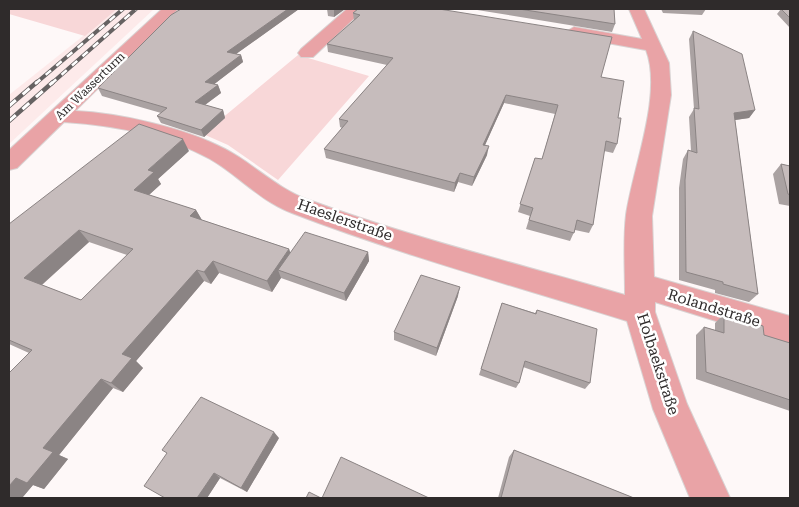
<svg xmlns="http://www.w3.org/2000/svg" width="799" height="507" viewBox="0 0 799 507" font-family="'Roboto Serif',serif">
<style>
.built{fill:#fdeaea}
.green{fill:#f8d7d8}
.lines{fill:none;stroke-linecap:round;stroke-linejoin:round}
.minor-casing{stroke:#d9d3d3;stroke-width:2}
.minor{fill:#e9a3a6;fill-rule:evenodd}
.rail-far1-casing{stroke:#666262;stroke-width:4}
.rail-casing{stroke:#666262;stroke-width:4.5}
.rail-far1{stroke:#fff;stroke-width:2.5;stroke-dasharray:7;stroke-linecap:butt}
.rail{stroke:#fff;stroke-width:3;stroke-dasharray:9;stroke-linecap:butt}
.wall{fill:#aaa2a2;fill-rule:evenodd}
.shaded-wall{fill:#8b8484}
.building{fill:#c6bcbc;stroke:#8b8484;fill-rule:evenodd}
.labels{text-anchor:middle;stroke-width:5;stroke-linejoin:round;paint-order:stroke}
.far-street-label{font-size:12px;fill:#2f2b2b;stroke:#fff}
.street-label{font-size:15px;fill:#2f2b2b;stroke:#fff}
</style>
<rect width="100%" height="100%" fill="#fef8f8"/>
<path class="built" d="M117,9H154L9,144V95Z"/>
<path class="green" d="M9,9H117L85,36L9,14Z
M298,55L369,76L278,180L228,145L203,134Z"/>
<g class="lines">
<g class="minor-casing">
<path id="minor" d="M162,9H178L75,111C119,113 186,128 225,149C254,164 277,189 309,200C412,238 520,264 625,295C625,269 623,240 626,215C633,167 663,94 646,50L574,37L566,32L574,27L642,39L629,9H644L669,63L671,95L652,216L654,277L790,316V344L655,302V312L687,404L730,498H690L653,409L627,321C515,286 401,255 292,213C260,201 238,175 210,159C167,135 112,125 64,122L17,168L9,170V150Z
M347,9H364L313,57H301L298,53L301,49Z"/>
</g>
<use href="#minor" class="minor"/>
<g class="rail-far1-casing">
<path id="rail-far1" d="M35,84L123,9
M51,84L136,9"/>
</g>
<g class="rail-casing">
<path id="rail" d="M9,106L37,82
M9,121L53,82"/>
</g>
<use href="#rail-far1" class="rail-far1"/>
<use href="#rail" class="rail"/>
</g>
<path class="wall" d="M181,9H299L236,54L241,55L243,62L214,84L218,85L221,93L205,105L223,110L225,118L204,137L161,123L157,116L161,113L102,96L98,88Z
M327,9H345L334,17L328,16Z
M358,9L601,77L618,118L617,144L613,153L604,151L593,225L589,233L575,230L570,241L526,229L530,216L518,212L535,158L542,159L555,114L504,103L485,145L487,155L472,186L458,182L454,192L326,158L324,149L342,128L340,127L339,119L387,65L328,52L327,44L354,21L353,13Z
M471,9H614L615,24L612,32Z
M661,9H706L702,15L663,13Z
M781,9H790V28L777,14Z
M693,31L755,110L749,118L735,120L758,294L749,302L715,293V290L679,280V188L683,159L688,150L691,151L689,117L694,109L689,39Z
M189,151L158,179L161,184L149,195L196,210L202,220L289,249L290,252H368L369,261L346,301L281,278L272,292L219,273L211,284L204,281L136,361L143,368L123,392L113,388L59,455L68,459L44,489L33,485L22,498H9L29,353L9,344V224ZM89,242L127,255L81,300L42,285Z
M781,164L790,166V206L779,204L773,174Z
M458,296L436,356L394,340V332Z
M502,303L535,313L537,310L590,383L585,389L523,367L519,383L516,388L479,375Z
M724,314L764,335L790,343V411L696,379V335L704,327L715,330V323Z
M279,438L247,492L220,478L207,498H165Z
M514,450L634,498H498L509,457Z"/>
<path class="shaded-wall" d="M288,9H299L229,59L227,52Z
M335,9H345L334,17V10Z
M241,55L243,62L208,89L205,82Z
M218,85L221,93L198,110L195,102Z
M506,95L504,103L481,154L483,145Z
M223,110L225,118L204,137L201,130Z
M755,110L749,118L728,121L734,113Z
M183,139L189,151L158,179L161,184L141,202L134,190L148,170Z
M489,146L487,155L472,186L474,177Z
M460,173L458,182L454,192L455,183Z
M196,210L203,222L190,216Z
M79,230L89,242L37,289L24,278Z
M289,249L293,261L278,270L281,278L272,292L267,281Z
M368,252L369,261L346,301L344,293Z
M213,261L219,273L211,284L204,272Z
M197,270L204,281L136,361L143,368L123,392L111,383L122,354Z
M460,287L458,296L436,356L437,348Z
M101,379L113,388L59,455L68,459L44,489L33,485L22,498H9V486Z
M274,432L279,438L247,492L241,488Z
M214,473L220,478L207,498H197Z"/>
<path class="building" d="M181,9H288L227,52L241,55L205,82L218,85L195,102L223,110L201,130L157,116L167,108L98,88L171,15Z
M358,9H439L612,37L601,77L624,81L618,118H621L617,144L606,141L593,225L577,220L574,233L529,220L533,208L520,204L535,158L542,159L558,105L506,95L483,145L489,146L474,177L460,173L455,183L324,149L348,121L339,119L393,58L327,44L360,15L353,13Z
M519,9H614L615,24Z
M781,9H790V18Z
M693,31L742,54L755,110L734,113L758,294L723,284V282L686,272L685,180L688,150L697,153L694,108L699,109Z
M139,124L183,139L148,170L154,172L134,190L196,210L190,216L289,249L267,281L213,261L204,272L197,270L122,354L132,358L111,383L101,379L43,448L53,452L27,483L16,478L9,486V373L32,350L9,340V224ZM79,230L133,249L81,300L24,278Z
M781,164L790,166V195L788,194Z
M305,232L368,252L344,293L278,270Z
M421,275L460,287L437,348L394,332Z
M502,303L536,314L537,310L597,329L590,383L525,361L519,383L481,369Z
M724,314L763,326L764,335L790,343V400L706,372L704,327L724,333Z
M201,397L274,432L241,488L214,473L197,498H165L144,486L167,453L162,450Z
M514,450L634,498H501Z
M341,457L429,498H322Z
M309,492L321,498H306Z"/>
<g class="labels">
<g class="far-street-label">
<text transform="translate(90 86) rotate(-44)" y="4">Am Wasserturm</text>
</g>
<g class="street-label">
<text transform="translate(345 220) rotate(19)" y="5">Haeslerstraße</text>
<text transform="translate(714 308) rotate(17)" y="5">Rolandstraße</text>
<text transform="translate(658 364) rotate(72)" y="5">Holbaekstraße</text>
</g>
</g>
<rect width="799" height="507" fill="none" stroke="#2f2b2b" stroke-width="20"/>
</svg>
